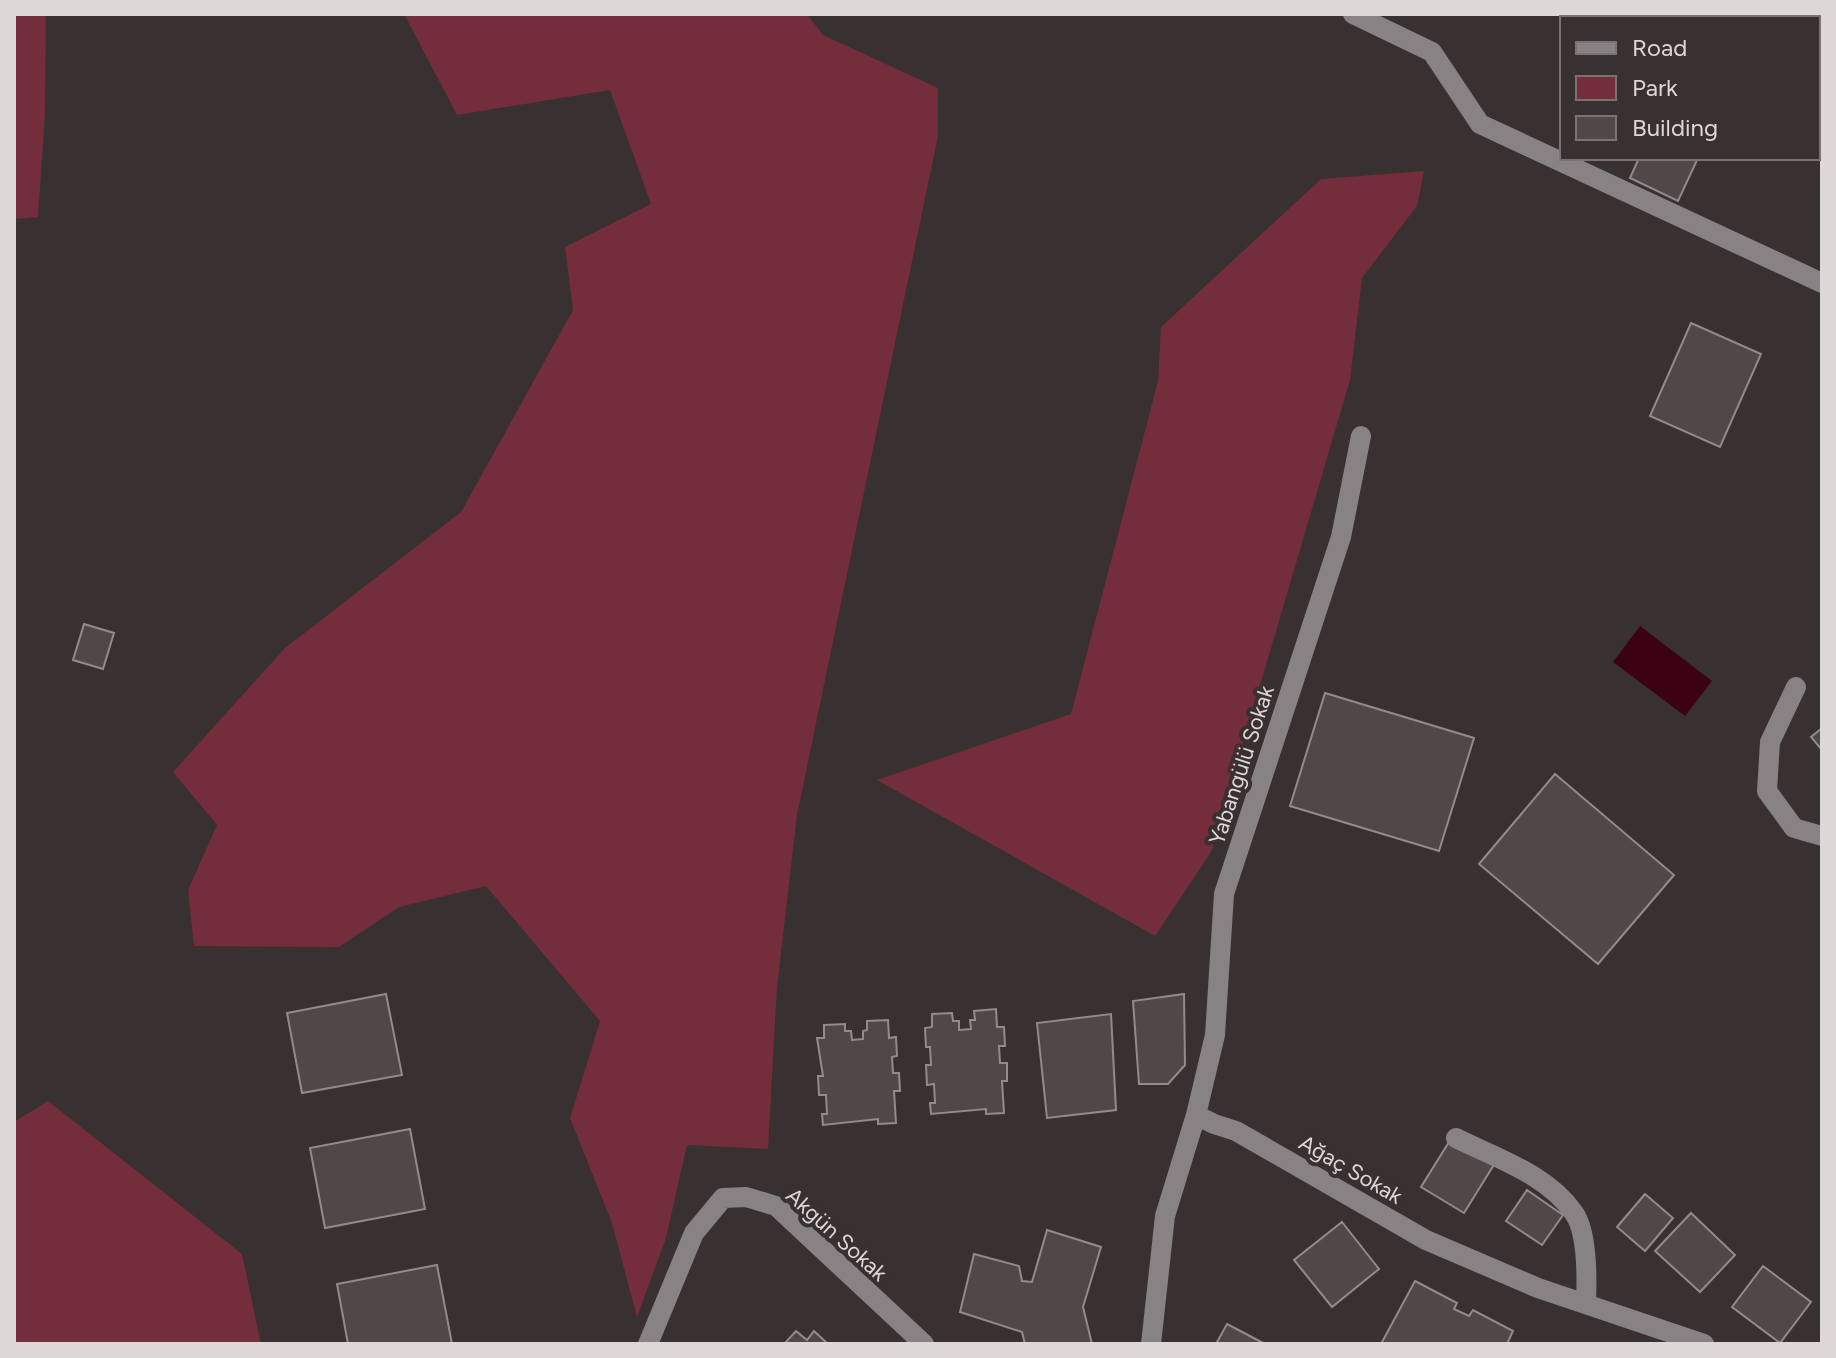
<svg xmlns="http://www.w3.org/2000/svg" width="1836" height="1358" viewBox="0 0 1836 1358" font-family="Figtree,sans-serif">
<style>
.green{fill:#742d3a}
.water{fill:#3a0212}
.building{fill:#4f4748;stroke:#938a8b;stroke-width:2}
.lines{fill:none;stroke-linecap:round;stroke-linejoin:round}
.minor{stroke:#878283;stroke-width:20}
.labels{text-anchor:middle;stroke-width:8;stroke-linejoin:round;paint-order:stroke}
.street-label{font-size:22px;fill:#ddd8d8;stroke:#383031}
</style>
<rect width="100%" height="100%" fill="#383031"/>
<path class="green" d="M14,14H46L45,114L38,217L14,219Z
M404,14H807L823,35L938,88V136L797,815L777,987L768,1149L687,1145L666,1238L637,1317L612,1223L570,1118L600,1021L486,886L399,907L339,947L194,946L188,890L217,825L173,772L285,648L461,512L573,310L565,247L651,204L610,90L457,115Z
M1424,171L1417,206L1362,278L1350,380L1211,852L1155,936L877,780L1071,714L1158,381L1161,327L1321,179Z
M48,1101L242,1254L261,1344H14V1122Z"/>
<path class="water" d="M1640,626L1712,681L1685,716L1613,662Z"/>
<path class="building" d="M1639,158H1698L1678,201L1630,178Z
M1691,323L1761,354L1720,447L1650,416Z
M84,624L114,633L103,669L73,660Z
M1325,693L1474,738L1439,851L1290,806Z
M1822,728V750L1811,737Z
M1555,774L1674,875L1598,964L1479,864Z
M386,994L402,1075L302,1093L287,1013Z
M1184,994L1185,1065L1168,1084H1139L1133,1001Z
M996,1009L997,1027H1004L1005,1046H999L1000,1063H1007V1081H1002L1004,1113L986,1114V1109L931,1114L930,1103H935L934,1084L927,1085L926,1065H931L930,1047H926L925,1028L932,1027V1014L952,1013L953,1021H959V1030L971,1029L970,1020H975L974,1011Z
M1111,1014L1116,1110L1047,1118L1037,1023Z
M888,1020L889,1038L896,1037L897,1056L892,1057L893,1073H899L900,1091H894L896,1123L878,1124V1119L823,1125L822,1114H827L826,1095H819L818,1076H823L817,1038H824V1025L845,1024V1031H851L852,1040L863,1039V1031L867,1030V1021Z
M410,1129L425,1209L325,1228L310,1148Z
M1452,1137L1495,1163L1464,1213L1421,1187Z
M1527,1190L1563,1215L1542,1245L1506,1221Z
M1645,1194L1673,1218L1645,1251L1617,1227Z
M1691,1213L1735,1255L1700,1292L1655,1251Z
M1342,1222L1379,1269L1332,1307L1294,1260Z
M1047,1230L1101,1247L1083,1307L1092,1344H1025L1022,1332L960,1312L974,1254L1019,1266L1022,1281L1032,1282Z
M437,1265L452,1344H348L337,1284Z
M1763,1266L1811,1302L1780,1343L1732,1307Z
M1415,1281L1457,1303L1454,1309L1469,1316L1473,1310L1513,1331L1507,1344H1381Z
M1227,1324L1265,1344H1216Z
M796,1331L807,1340L814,1331L828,1344H784Z"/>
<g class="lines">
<path class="minor" d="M1353,14L1432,52L1480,124L1822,283
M1796,687L1770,742L1767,791L1794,828L1822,836
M1196,1115L1215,1035L1224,894L1341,537L1361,436
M1456,1138C1496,1158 1547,1174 1574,1213C1588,1233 1587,1279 1586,1303
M648,1344L694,1233L723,1198L746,1197L776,1206L924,1344
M1151,1344L1165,1216L1196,1115L1214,1124L1236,1131L1426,1240L1538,1288L1704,1344"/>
</g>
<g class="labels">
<g class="street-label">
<text transform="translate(1241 765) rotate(-72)" y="8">Yabangülü Sokak</text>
<text transform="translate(1351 1169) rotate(30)" y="8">Ağaç Sokak</text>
<text transform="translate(837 1234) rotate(42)" y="8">Akgün Sokak</text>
</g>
</g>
<rect width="1836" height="1358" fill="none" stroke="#ddd8d8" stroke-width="32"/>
<rect x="1560" y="16" width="260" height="144" fill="#383031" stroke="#7a7374" stroke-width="2"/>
<rect x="1576" y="42" width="40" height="12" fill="#878283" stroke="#7a7374" stroke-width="2"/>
<text x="1632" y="56" font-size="24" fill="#ddd8d8">Road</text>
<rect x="1576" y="76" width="40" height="24" fill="#742d3a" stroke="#7a7374" stroke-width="2"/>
<text x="1632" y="96" font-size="24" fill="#ddd8d8">Park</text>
<rect x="1576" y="116" width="40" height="24" fill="#4f4748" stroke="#7a7374" stroke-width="2"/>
<text x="1632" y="136" font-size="24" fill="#ddd8d8">Building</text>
</svg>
